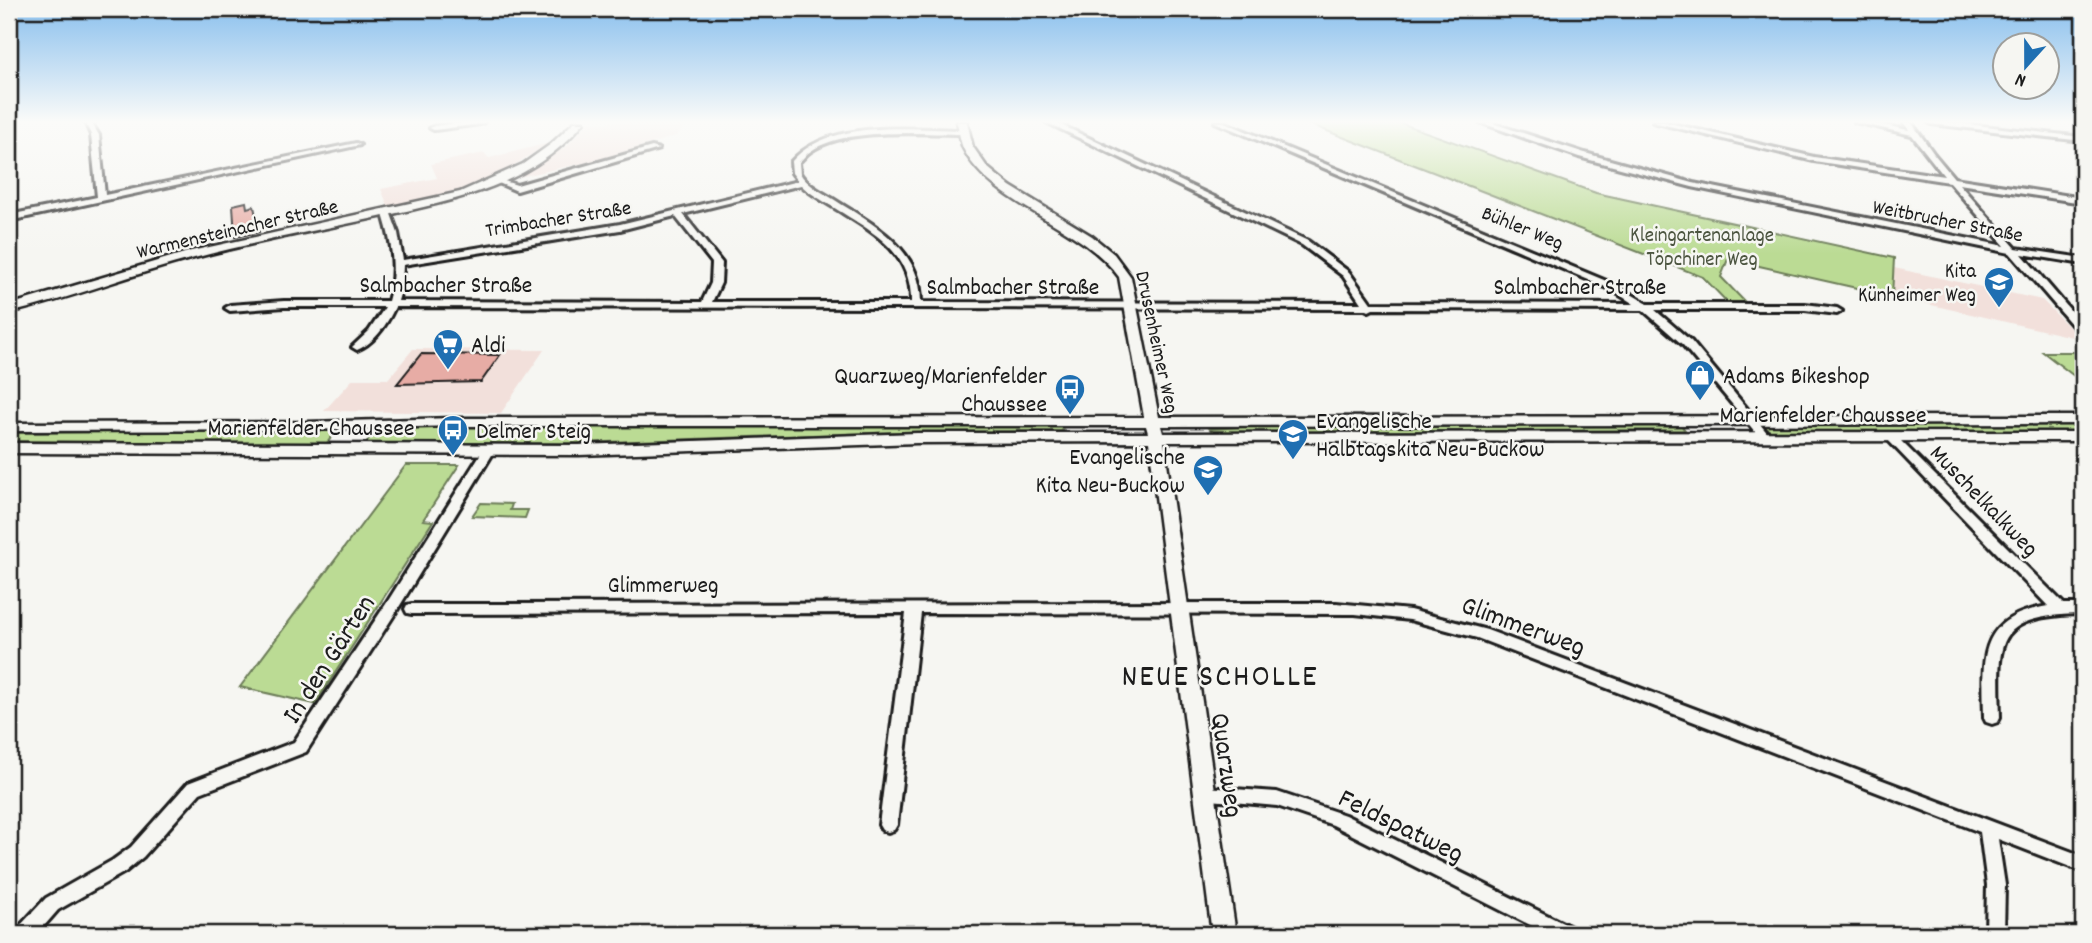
<svg xmlns="http://www.w3.org/2000/svg" width="2092" height="943" viewBox="0 0 2092 943" font-family="Dekko,sans-serif">
<style>
.built{fill:#f2e0db}
.green{fill:#bbdb94;stroke:#6c7c58;stroke-width:2}
.building{fill:#e7aca5;stroke:#1c1c1c;stroke-width:2}
.lines{fill:none;stroke-linecap:round;stroke-linejoin:round}
.street-casing{stroke:#1c1c1c;stroke-width:6}
.secondary-casing{stroke:#1c1c1c;stroke-width:5}
.street{fill:#f6f6f2;fill-rule:evenodd}
.secondary{fill:#f6f6f2;fill-rule:evenodd}
.labels{text-anchor:middle;stroke-width:5;stroke-linejoin:round;paint-order:stroke}
.far-street-label{font-size:21px;fill:#1c1c1c;stroke:#f6f6f2}
.far-park-label{font-size:21px;fill:#4c5540;stroke:#f6f6f2}
.far-poi-label{font-size:21px;fill:#1c1c1c;stroke:#f6f6f2;text-anchor:end}
.street-label{font-size:24px;fill:#1c1c1c;stroke:#f6f6f2}
.poi-label{font-size:24px;fill:#1c1c1c;stroke:#f6f6f2;text-anchor:start}
.near-street-label{font-size:28px;fill:#1c1c1c;stroke:#f6f6f2}
.near-neighbourhood-label{font-size:32px;letter-spacing:2px;fill:#1c1c1c;stroke:#f6f6f2}
</style>
<rect width="100%" height="100%" fill="#f6f6f2"/>
<filter id="ink" filterUnits="userSpaceOnUse"><feTurbulence type="fractalNoise" baseFrequency=".0143" numOctaves="2"/><feDisplacementMap in="SourceGraphic" scale="14" xChannelSelector="R" yChannelSelector="G"/><feConvolveMatrix kernelMatrix="1 2 1 2 8 2 1 2 1" color-interpolation-filters="sRGB"/></filter>
<g filter="url(#ink)">
<path class="built" d="M589,122H690L676,136L597,160L519,177L567,146Z
M549,143L502,173L447,196L389,208L381,189L437,178L431,164L484,153L489,158Z
M1894,268L2042,300L2081,339L1892,296Z
M413,349L544,350L501,413L324,411L353,379H388Z"/>
<path class="green" d="M1304,122H1398L1596,193L1894,258L1892,296L1728,259L1721,277L1746,303H1728L1703,277Z
M2043,352H2083V383Z
M1767,423H2083V431L1771,432L1765,427Z
M1292,424H1680L1685,430L1213,432L1210,429Z
M1061,425L1063,430L1061,431L899,432L578,443L365,444L377,428L432,426Z
M335,430L337,431L326,444L9,441V433Z
M406,465H459L423,520L433,521L315,704L240,687Z
M481,503L512,504L510,510H528L525,518L472,516Z"/>
<path class="building" d="M246,202L247,208L254,206L259,232L235,237L233,205Z
M421,354L500,355L481,382L397,384Z"/>
<g class="lines">
<g class="street-casing">
<path id="street" d="M85,122H91L99,135L105,195L356,143L360,145L9,221V215L97,197L91,135Z
M465,122H484L480,124L434,130L430,128L434,126Z
M1046,122H1055L1308,241L1349,272L1371,303L1634,304L1610,289L1215,122H1224L1616,285L1648,304H1805L1837,308L1842,311L1837,314L1805,310H1655L1691,341L1769,435L1771,437L1769,439H1761L1683,345L1643,310L1373,309L1369,311L1365,309L395,307C387,324 375,343 357,350L352,347L369,331L385,307H284L230,311L225,308L230,305L284,301H388C397,271 392,244 383,214L384,212L391,214L398,233L403,260L620,224L798,181L792,173L791,162C828,119 910,129 962,130L966,132L962,134C921,134 846,127 811,151C806,154 803,159 799,162C799,164 800,172 800,173C806,184 820,191 830,197C871,223 921,247 921,302L1361,303L1343,276L1302,245ZM801,185C810,194 822,200 833,207C871,231 912,251 911,302H712L721,283L722,263L683,214ZM675,216L712,263L711,283L702,302L398,301L402,287L403,265L620,230Z
M1479,122H1489L1585,153L1693,183L2005,246L1949,182L1814,161L1653,122H1665L1814,157L1944,176L1912,135L1855,122H1868L1909,130L1903,122H1911L1934,154L1954,178L2083,198V203L1959,184L2016,248L2083,258V264L2022,254L2083,325V334L2079,333L2010,253L1692,187L1579,157Z
M1928,122H1949L2083,137V141L1932,124Z
M652,147L659,149L517,191L494,181L498,179L517,185Z
M1891,433L1895,435L2064,604H2083V614C1993,616 1998,639 2000,718L1998,722L1992,724L1986,722L1984,718C1983,658 1976,618 2048,606L1887,439L1885,437Z
M489,446L495,450L396,612L306,752L200,793L143,857L125,872L58,910L37,934H16L18,928L46,898L113,860L131,847L188,783L294,742L386,604L483,450Z
M1336,603L1410,610L1487,630L2083,856V872L1998,839L2005,885L2004,934H1986L1987,885L1980,832L1477,638L1410,620L1355,614L921,613L897,825L894,830L888,832L882,830L879,825L906,613L412,614L407,613L405,609L407,605L412,604Z
M1205,787L1277,792L1345,815L1573,928L1575,934H1548L1333,825L1277,806L1199,799L1197,794L1199,789Z"/>
</g>
<g class="secondary-casing">
<path id="secondary" d="M574,122H584C532,188 447,202 370,219C313,231 255,242 198,257C134,273 73,298 9,313V305L191,251L460,192L523,164L551,144Z
M957,122H967L973,147L987,167L1010,186L1092,236L1114,254L1131,277L1159,417L2083,416V424L1161,426L1163,433L2083,432V441L1164,442L1236,934H1212L1149,442L917,443L579,455L9,453V443L579,445L917,433H1148L1146,426H454L306,430L9,431V423L306,422L454,418L1144,417L1119,277C1080,223 990,205 963,148C960,141 959,130 957,122Z"/>
</g>
<use href="#street" class="street"/>
<use href="#secondary" class="secondary"/>
</g>
</g>
<linearGradient id="sky" x2="0" y2="1"><stop stop-color="#87beed"/><stop offset="0.48" stop-color="#fbfbf9"/><stop offset="1" stop-color="#fbfbf9" stop-opacity="0"/></linearGradient>
<rect width="2092" height="254" fill="url(#sky)"/>
<defs>
<g id="school-pin" transform="scale(1.575)"><path d="M0 17L-7.5 6A9.5 9.5 0 1 1 7.5 6Z" fill="#1f6fb2" stroke="#f6f6f2"/><path d="M0-5L7-2L0 1L-7-2ZM-4 1L0 2.5L4 1V4Q0 6-4 4Z" fill="#fff"/></g>
<g id="supermarket-pin" transform="scale(1.575)"><path d="M0 17L-7.5 6A9.5 9.5 0 1 1 7.5 6Z" fill="#1f6fb2" stroke="#f6f6f2"/><path d="M-6-5.5h2.5l.6 2H6L4.5 2H-2.5L-4.4-4H-6ZM-1.5 3.2a1.3 1.3 0 1 0 .1 0ZM3 3.2a1.3 1.3 0 1 0 .1 0Z" fill="#fff"/></g>
<g id="shop-pin" transform="scale(1.575)"><path d="M0 17L-7.5 6A9.5 9.5 0 1 1 7.5 6Z" fill="#1f6fb2" stroke="#f6f6f2"/><path d="M-5-2.5h2.3a2.7 3.5 0 0 1 5.4 0H5L5.5 6h-11ZM-1.5-2.5h3a1.5 2.3 0 0 0-3 0Z" fill="#fff"/></g>
<g id="bus-pin" transform="scale(1.575)"><path d="M0 17L-7.5 6A9.5 9.5 0 1 1 7.5 6Z" fill="#1f6fb2" stroke="#f6f6f2"/><path d="M-5-6H5V4H4V6H2V4H-2V6H-4V4H-5ZM-3.5-4V0h7V-4ZM-3.5 1.2v1.5H-2V1.2ZM2 1.2v1.5H3.5V1.2Z" fill="#fff"/></g>
</defs>
<g fill-rule="evenodd">
<use href="#school-pin" x="1999" y="282"/>
<use href="#supermarket-pin" x="448" y="344"/>
<use href="#shop-pin" x="1700" y="375"/>
<use href="#bus-pin" x="1070" y="389"/>
<use href="#bus-pin" x="453" y="430"/>
<use href="#school-pin" x="1293" y="434"/>
<use href="#school-pin" x="1208" y="470"/>
</g>
<g class="labels">
<g class="far-street-label">
<text transform="translate(558 218) rotate(-9)" y="7">Trimbacher Straße</text>
<text transform="translate(1948 220) rotate(11)" y="7">Weitbrucher Straße</text>
<text transform="translate(1523 227) rotate(22)" y="7">Bühler Weg</text>
<text transform="translate(237 228) rotate(-13)" y="7">Warmensteinacher Straße</text>
<text transform="translate(1158 342) rotate(78)" y="7">Drusenheimer Weg</text>
</g>
<g class="far-park-label">
<text x="1702" y="241">Kleingartenanlage<tspan x="1702" dy="24">Töpchiner Weg</tspan></text>
</g>
<g class="far-poi-label">
<text x="1976" y="277">Kita<tspan x="1976" dy="24">Künheimer Weg</tspan></text>
</g>
<g class="street-label">
<text x="446" y="292">Salmbacher Straße</text>
<text x="1013" y="294">Salmbacher Straße</text>
<text x="1580" y="294">Salmbacher Straße</text>
<text x="1823" y="422">Marienfelder Chaussee</text>
<text x="311" y="435">Marienfelder Chaussee</text>
<text transform="translate(1985 500) rotate(46)" y="8">Muschelkalkweg</text>
<text x="663" y="592">Glimmerweg</text>
</g>
<g class="poi-label">
<text x="471" y="352">Aldi</text>
<text x="1047" y="383" text-anchor="end">Quarzweg/Marienfelder<tspan x="1047" dy="28">Chaussee</tspan></text>
<text x="1723" y="383">Adams Bikeshop</text>
<text x="1316" y="428">Evangelische<tspan x="1316" dy="28">Halbtagskita Neu-Buckow</tspan></text>
<text x="476" y="438">Delmer Steig</text>
<text x="1185" y="464" text-anchor="end">Evangelische<tspan x="1185" dy="28">Kita Neu-Buckow</tspan></text>
</g>
<g class="near-street-label">
<text transform="translate(1524 624) rotate(20)" y="10">Glimmerweg</text>
<text transform="translate(327 658) rotate(-57)" y="10">In den Gärten</text>
<text transform="translate(1229 765) rotate(82)" y="10">Quarzweg</text>
<text transform="translate(1402 824) rotate(26)" y="10">Feldspatweg</text>
</g>
<g class="near-neighbourhood-label">
<text x="1220" y="685">NEUE SCHOLLE</text>
</g>
</g>
<rect width="2092" height="943" fill="none" stroke="#f6f6f2" stroke-width="35"/>
<rect x="18" y="18" width="2057" height="908" fill="none" stroke="#1c1c1c" stroke-width="2.5" filter="url(#ink)"/>
<g transform="translate(2026 66) rotate(201)"><circle r="33" fill="#f6f6f2" stroke="#9f9f9c" stroke-width="2"/>
<path d="M0-5L12 26L0 18L-12 26Z" fill="#1f6fb2"/>
<text y="-10" font-size="19" font-weight="bold" text-anchor="middle" fill="#1c1c1c">N</text>
</g>
</svg>
